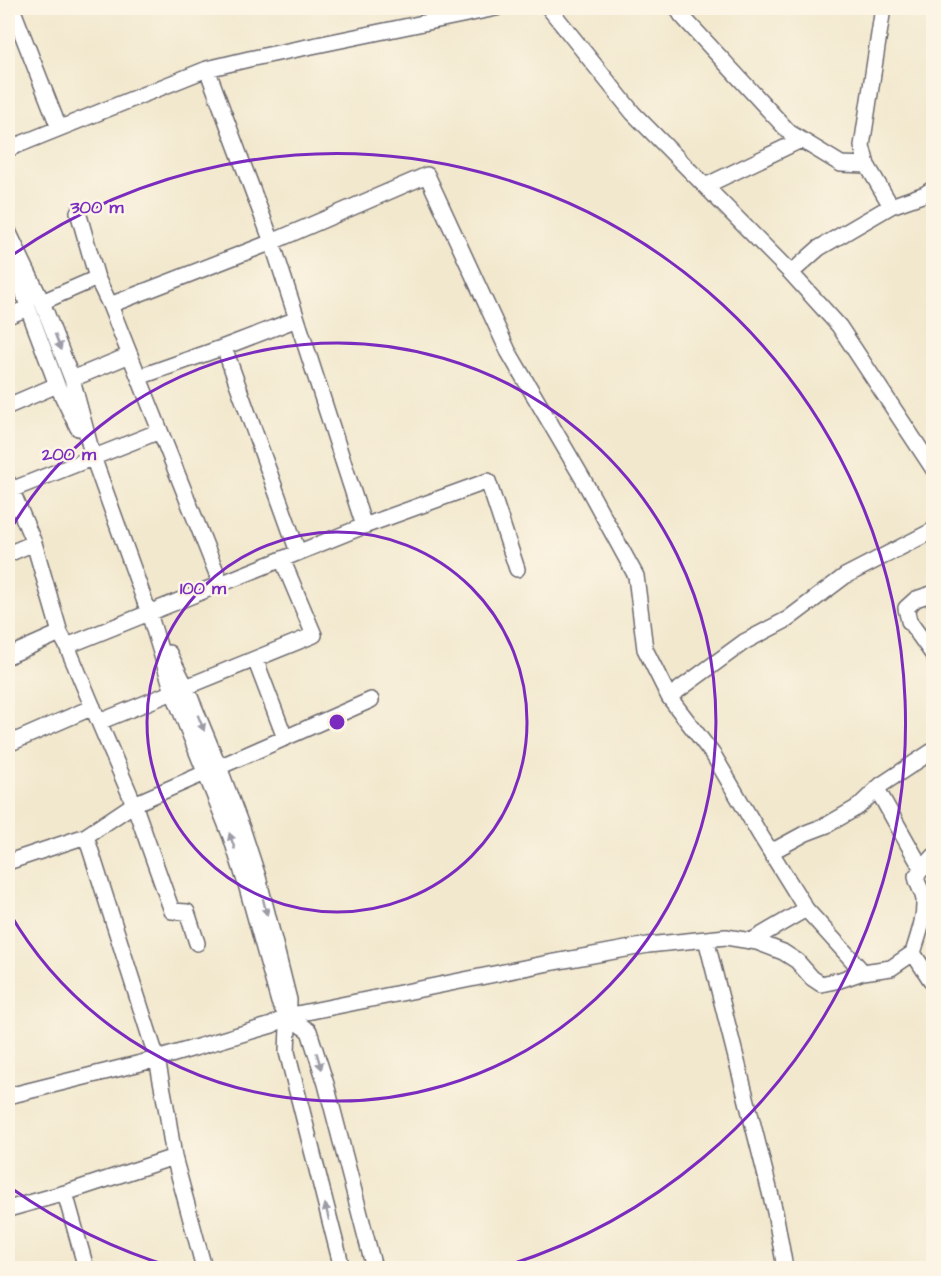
<svg xmlns="http://www.w3.org/2000/svg" width="941" height="1276" viewBox="0 0 941 1276" font-family="'Architects Daughter',sans-serif">
<style>
.lines{fill:none;stroke-linecap:round;stroke-linejoin:round}
.minor-casing{stroke:#6b676e;stroke-width:18}
.minor{stroke:#fff;stroke-width:15}
.oneway{fill:#9c9ca7}
.ring{fill:none;stroke:#7b2cbf;stroke-width:3}
.centre{fill:#7b2cbf;stroke:#fcf5e5;stroke-width:3}
.ring-label{font-size:18px;text-anchor:middle;font-weight:bold;fill:#7b2cbf;stroke:#fcf5e5;stroke-width:5;stroke-linejoin:round;paint-order:stroke}
</style>
<rect width="100%" height="100%" fill="#fcf5e5"/>
<filter id="ink" filterUnits="userSpaceOnUse"><feTurbulence type="fractalNoise" baseFrequency=".0167" numOctaves="2"/><feDisplacementMap in="SourceGraphic" scale="12" xChannelSelector="R" yChannelSelector="G"/><feConvolveMatrix kernelMatrix="1 2 1 2 8 2 1 2 1" color-interpolation-filters="sRGB"/></filter>
<filter id="wash" filterUnits="userSpaceOnUse"><feTurbulence type="fractalNoise" baseFrequency=".008" numOctaves="4" result="noise"/><feDisplacementMap in="SourceGraphic" scale="24" xChannelSelector="R" yChannelSelector="G"/><feGaussianBlur stdDeviation="1.35" result="paint"/><feColorMatrix in="noise" values="0 0 0 0 0 0 0 0 0 0 0 0 0 0 0 0 0 1.4 0 .05"/><feComposite in="paint" operator="in"/></filter>
<g filter="url(#wash)">
<rect width="100%" height="100%" fill="#f2e8ce"/>
</g>
<g filter="url(#ink)">
<g class="lines">
<g class="minor-casing">
<path id="minor" d="M12,8L59,128
M549,8L633,113L791,273L839,326L934,470
M677,8L682,16L790,133L841,164L867,165
M883,8L862,146L867,165L891,206L925,194L934,188
M207,69L272,242L427,175L508,351L583,479L636,576L645,649L669,697L714,756L759,833L806,909L863,972L891,968L913,953L934,985
M8,149L207,69L249,59L496,8
M705,186L801,140
M78,212L97,278
M8,231L42,302L72,379L93,457L149,613L173,692L231,837L246,884L279,1002L287,1016L309,1031L326,1084L374,1268
M14,260L28,308L57,385L78,428
M791,273L819,248L891,206
M42,302L97,278L110,305L272,242L364,526L488,481L517,569
M110,305L221,584
M8,316L28,308
M224,347L297,319
M139,377L224,347L298,552
M72,379L130,355
M8,406L57,385
M8,482L34,543L60,633
M11,490L160,431
M8,554L34,543
M934,593L916,599L906,608L909,621L934,656
M67,646L364,526
M169,653L186,687L219,767L243,831L258,877L289,1000L287,1052L342,1268
M8,656L60,633L67,646L99,722L173,692
M186,687L314,635L282,559
M669,697L744,642L788,619L845,576L934,530
M99,722L134,804L205,773
M285,738L371,700
M8,744L93,707
M219,767L285,738L255,659
M877,789L922,869
M86,836L134,804L172,911L187,912L197,943
M771,852L806,833L827,825L858,807L881,785L934,750
M8,862L86,836L157,1059L167,1112L174,1157L204,1268
M706,939L775,1212L785,1268
M751,941L806,909
M913,953C918,936 925,919 924,900C923,891 917,885 916,876L934,856
M8,1096L157,1059L272,1025L287,1016L549,963L648,945L726,937L757,942L783,952L797,961L812,978L821,984L840,980L863,972
M65,1193L174,1157
M8,1209L65,1193L86,1268"/>
</g>
<use href="#minor" class="minor"/>
</g>
<defs><path id="oneway-solid" d="M-6-.8H1V-3.2L6.5 0L1 3.2V.8H-6Z" transform="scale(1.5)"/></defs>
<g class="oneway">
<use href="#oneway-solid" transform="translate(58 342) rotate(69)"/>
<use href="#oneway-solid" transform="translate(201 723) rotate(68)"/>
<use href="#oneway-solid" transform="translate(232 841) rotate(-109)"/>
<use href="#oneway-solid" transform="translate(265 907) rotate(76)"/>
<use href="#oneway-solid" transform="translate(319 1061) rotate(73)"/>
<use href="#oneway-solid" transform="translate(327 1212) rotate(-104)"/>
</g>
</g>
<g class="ring">
<circle cx="337" cy="722" r="190"/>
<path d="M9 532A379 379 0 1 1 9 912"/>
<path d="M175 1268A569 569 0 0 1 11 1188M11 256A569 569 0 1 1 499 1268"/>
</g>
<circle cx="337" cy="722" r="9" class="centre"/>
<g class="ring-label">
<text x="97" y="213">300 m</text>
<text x="69" y="460">200 m</text>
<text x="203" y="594">100 m</text>
</g>
<rect width="941" height="1276" fill="none" stroke="#fcf5e5" stroke-width="30"/>
</svg>
